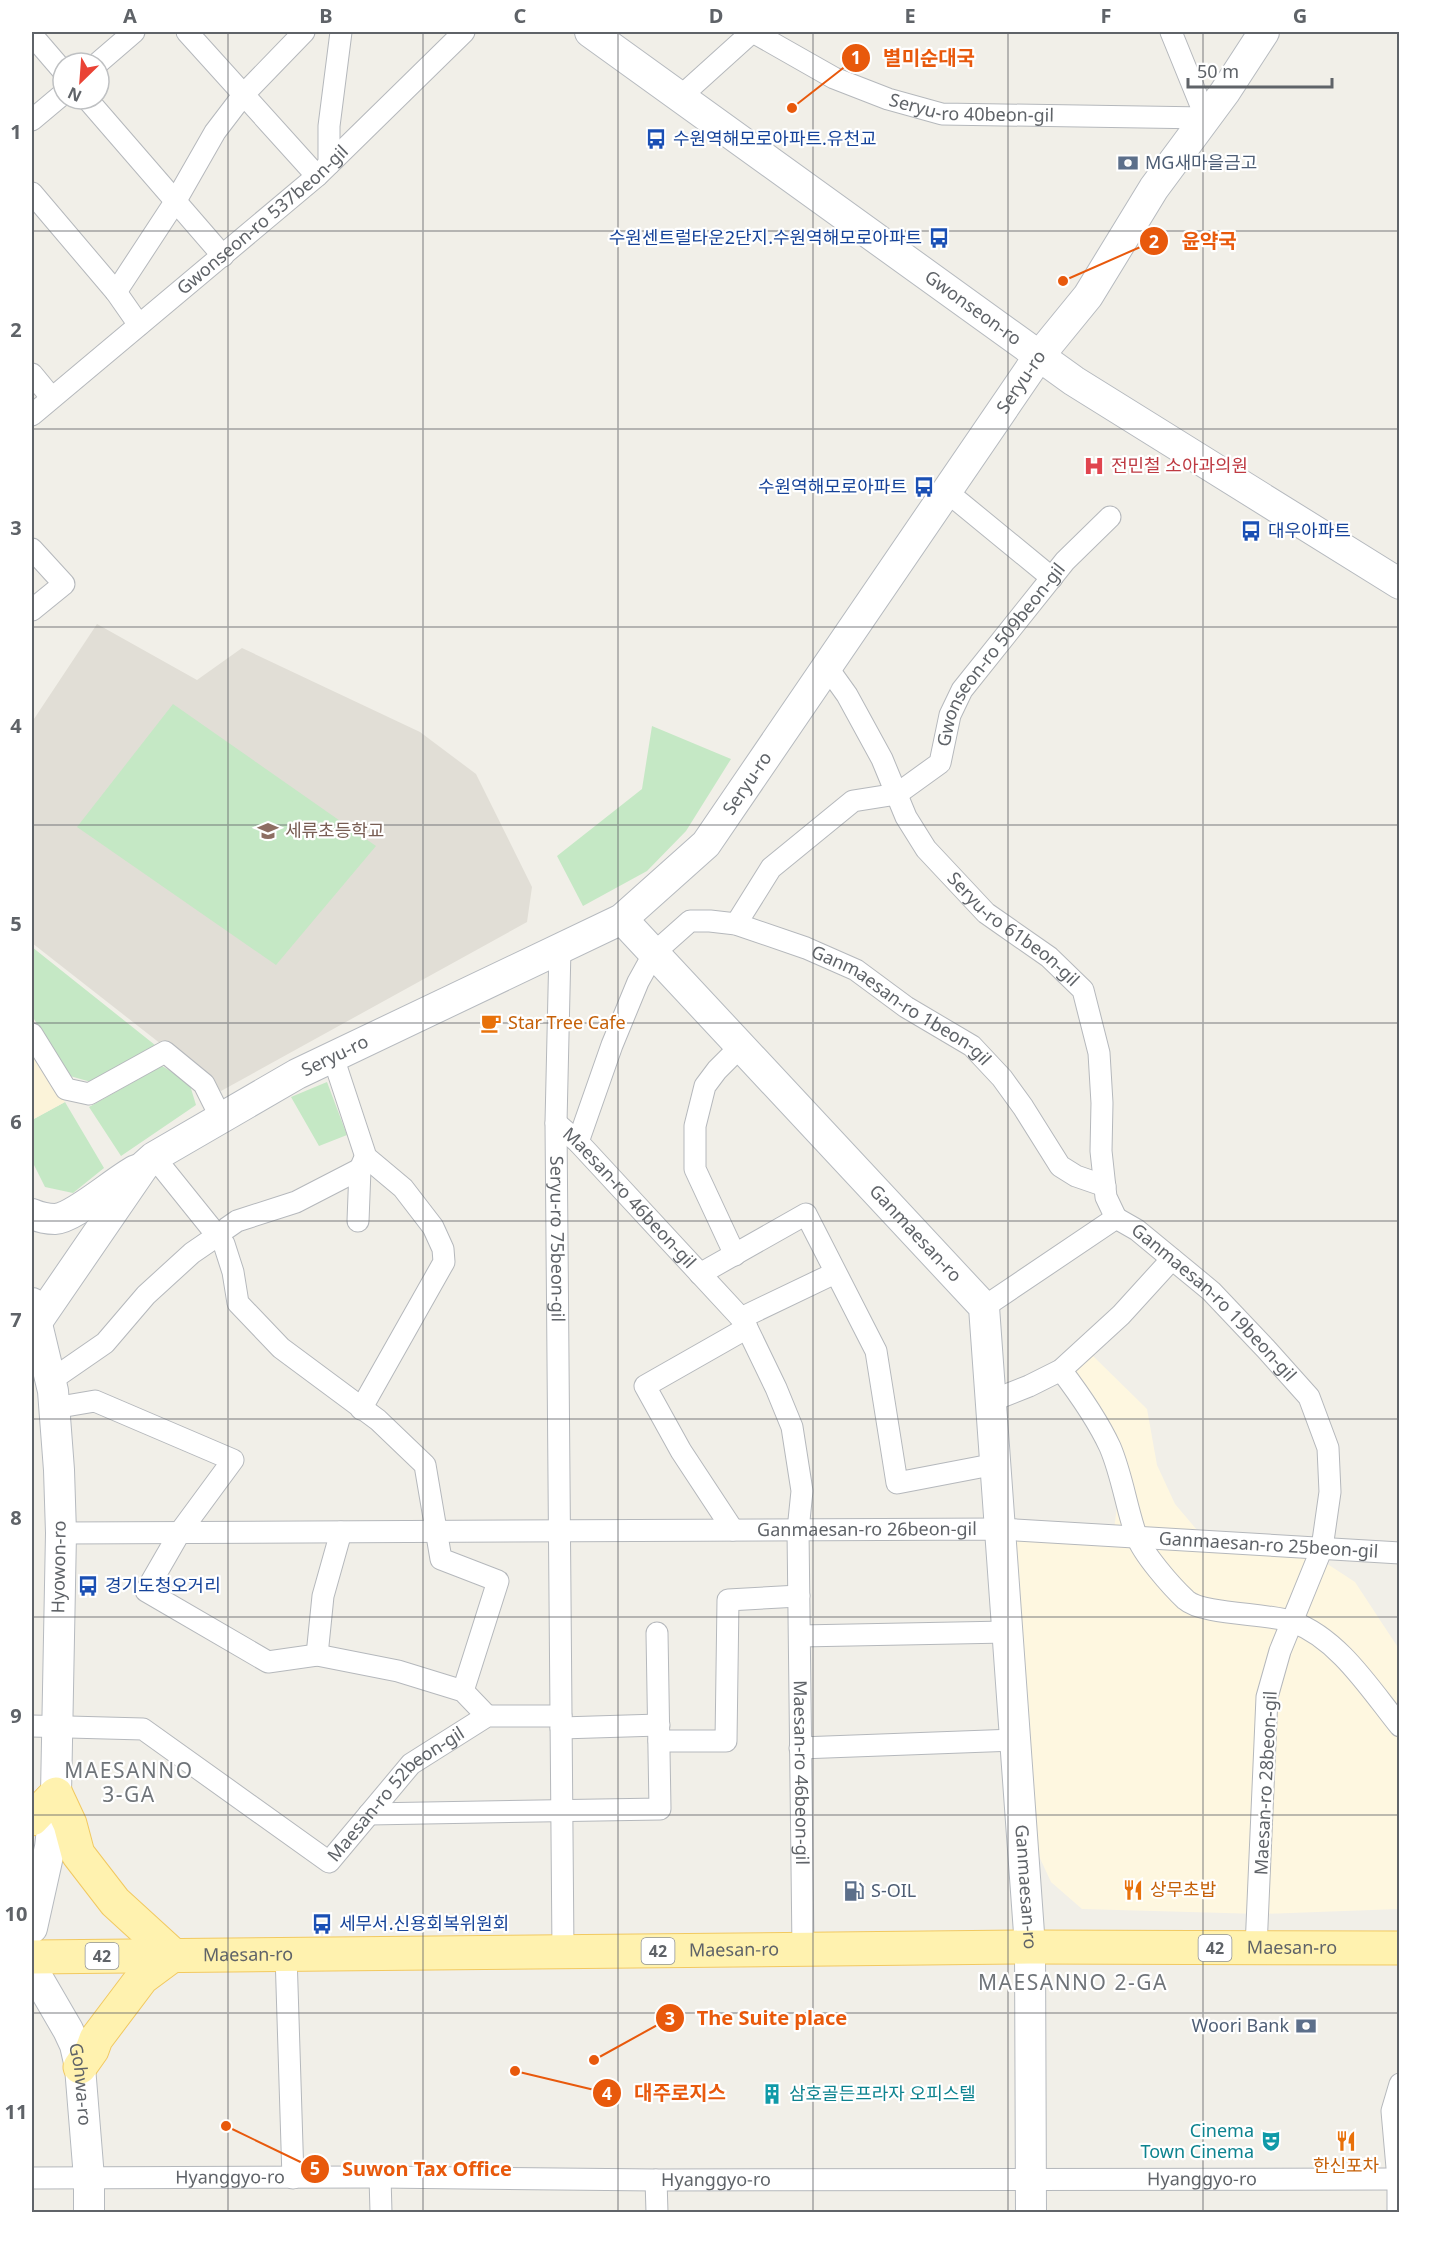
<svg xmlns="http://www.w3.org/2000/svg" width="1431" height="2244" viewBox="0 0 1431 2244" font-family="'Noto Sans','Noto Sans KR',sans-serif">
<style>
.commercial{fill:#fef7e0}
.education{fill:#e1ded6}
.green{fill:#c5e8c5}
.sand{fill:#fbf3d9}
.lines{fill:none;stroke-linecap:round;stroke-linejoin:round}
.street-casing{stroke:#b5b8bc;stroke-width:23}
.secondary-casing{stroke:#b6babf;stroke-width:32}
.primary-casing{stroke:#f2c960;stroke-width:35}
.street{stroke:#fff;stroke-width:21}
.secondary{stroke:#fff;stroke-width:30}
.primary{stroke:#fff2af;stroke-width:33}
.grid{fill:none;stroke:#5f6368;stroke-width:1.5;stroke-opacity:0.55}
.labels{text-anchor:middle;stroke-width:4.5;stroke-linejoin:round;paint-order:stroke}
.shield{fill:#fff;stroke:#8f9295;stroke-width:1.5}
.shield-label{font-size:16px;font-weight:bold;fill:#5f6368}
.street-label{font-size:18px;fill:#5f6368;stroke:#fff}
.transit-label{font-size:18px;fill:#164399;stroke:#fff;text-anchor:start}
.service-label{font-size:18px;fill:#4e5e75;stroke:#fff;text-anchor:start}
.health-label{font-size:18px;fill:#be3a42;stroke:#fff;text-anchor:start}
.education-label{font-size:18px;fill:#785e54;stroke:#fff;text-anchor:start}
.food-label{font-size:18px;fill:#c56008;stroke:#fff;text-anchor:start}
.culture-label{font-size:18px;fill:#0d838f;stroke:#fff;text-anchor:start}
.quarter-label{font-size:21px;letter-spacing:1.5px;fill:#70757a;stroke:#fff}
.leader{fill:none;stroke:#e8590c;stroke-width:2}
.callout-dot{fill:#e8590c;stroke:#fff;stroke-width:2}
.mark-label{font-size:18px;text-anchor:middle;font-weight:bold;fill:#fff}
.callout-label{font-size:20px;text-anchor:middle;font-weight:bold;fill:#e8590c;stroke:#fff;stroke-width:4.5;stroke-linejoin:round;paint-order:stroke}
.neatline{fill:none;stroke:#5f6368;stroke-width:2}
.grid-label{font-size:20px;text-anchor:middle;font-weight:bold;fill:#5f6368}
</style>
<rect width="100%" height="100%" fill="#f1efe8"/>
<path class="commercial" d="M1092,1355L1147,1409L1157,1465L1175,1504L1214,1550L1309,1552L1355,1582L1399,1649V1909L1261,1914L1082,1909L1051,1882L1026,1828L1005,1534L1113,1538L1120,1481L1060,1373Z"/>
<path class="education" d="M97,624L197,680L242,648L420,732L476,774L532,887L527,922L221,1091L32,943V722Z"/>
<path class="green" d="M173,704L376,846L276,965L77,827Z
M652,726L731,759L686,831L647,871L583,906L557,856L642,789Z
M32,947L155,1045L91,1082L70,1076L32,1016Z
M162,1066L189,1082L196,1105L121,1156L89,1107Z
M327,1082L347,1135L319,1146L291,1097Z
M65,1102L104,1168L73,1193L45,1187L32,1161V1120Z"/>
<path class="sand" d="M32,1048L65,1102L32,1120Z"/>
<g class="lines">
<g class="street-casing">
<g id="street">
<path d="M187,32L317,176"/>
<path id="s1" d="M753,32L834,78L888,99L942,114L1206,118L1171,32"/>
<path d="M32,35L63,71"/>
<path d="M98,63L134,32"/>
<path d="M680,97L752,32"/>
<path d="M87,99L223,256"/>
<path d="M32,120L63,94"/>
<path d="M329,164V126L341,32"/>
<path d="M32,193L116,292L139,325"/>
<path d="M116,292L175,202L215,132L244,94L304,32"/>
<path d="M32,374L51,397"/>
<path id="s2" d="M32,415L317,176L464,32"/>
<path d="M946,491L1052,578"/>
<path d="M32,549L64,584L32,610"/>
<path id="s3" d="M827,667L847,695L882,759L906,817L926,849L986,913L1049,957L1083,990L1099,1053L1102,1103L1101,1151L1106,1197L1116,1218"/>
<path id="s4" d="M736,924L771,868L853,801L897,794L940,763L950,715L962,690L1065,561L1110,517"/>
<path id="s5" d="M560,948L556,1123L563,1952"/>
<path d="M32,1034L66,1089L89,1094L165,1052L204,1084L221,1118"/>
<path d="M333,1057L366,1157L403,1188L433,1227L443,1249L444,1262L361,1409"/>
<path id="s6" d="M556,1123L578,1142L741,1318L747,1328L776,1388L792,1427L802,1491L798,1530L803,1949"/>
<path id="s7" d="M578,1142L612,1045L638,982L654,953L690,921H710L736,924L806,948L856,970L906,1007L972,1046L1002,1078L1023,1107L1060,1166L1076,1176L1105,1186"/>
<path d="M154,1157L224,1244L233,1272L238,1303L281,1348L378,1420L425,1465L441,1559L498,1581L463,1691"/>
<path id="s8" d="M1116,1218L1137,1230L1211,1291L1266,1349L1309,1397L1328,1448L1330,1492L1322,1548L1280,1651L1267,1697L1256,1948"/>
<path d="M358,1221L360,1169L364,1160"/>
<path d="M227,1228L237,1221L296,1202L360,1169"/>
<path d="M735,1255L695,1169V1126L705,1086L717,1070L741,1046"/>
<path d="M700,1274L806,1214L876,1351L897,1483L996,1464"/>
<path d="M984,1307L1116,1218"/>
<path d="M741,1318L835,1273"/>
<path d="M1061,1370C1080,1395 1097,1419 1110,1447C1122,1475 1126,1506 1136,1535C1143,1554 1171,1586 1186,1600C1203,1615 1269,1613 1293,1622C1339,1639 1370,1689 1400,1726"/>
<path d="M50,1381L105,1343L146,1295L192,1253L211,1240"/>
<path d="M991,1401L1029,1386L1061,1370L1121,1315L1172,1259"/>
<path d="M54,1408L95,1401L233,1460L180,1532L146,1591L268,1662L317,1655L398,1671L463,1691L487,1716"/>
<path d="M733,1530L681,1451L645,1386L747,1328"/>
<path id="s9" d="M61,1533L1000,1529L1400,1553"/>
<path d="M800,1636L1007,1632"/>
<path d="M317,1655L323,1596L341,1532"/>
<path id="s10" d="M32,1726L143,1729L329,1862L411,1764L487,1716H561"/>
<path d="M561,1728L659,1725"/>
<path d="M659,1741H726L728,1600L799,1596"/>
<path d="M800,1748L1015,1740"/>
<path d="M369,1814L660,1809L657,1633"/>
<path d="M286,1954L293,2178"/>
<path d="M380,2177L381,2212"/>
<path id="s11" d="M32,2178L380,2177L656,2180L1400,2179"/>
<path d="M656,2180L657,2212"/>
<path d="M1398,2212V2179L1392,2111L1400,2084"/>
</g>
</g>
<g class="secondary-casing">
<g id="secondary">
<path id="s12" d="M590,32L1074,381L1400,584"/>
<path id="s13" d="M622,919L984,1307L1030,1947L1031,2212"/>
<path d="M32,1214C39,1217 47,1219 55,1219C74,1218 115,1181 136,1170"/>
<path d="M32,1303L53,1391L59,1470L61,1533L56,1794L50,1847L32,1928"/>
<path id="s14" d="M37,1322L144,1166L154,1157L297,1074L622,919L706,844L1039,356L1088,296L1154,188L1225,92L1264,32"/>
<path id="s15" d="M32,1968L68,2030L75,2045L80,2067L89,2178V2212"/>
</g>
</g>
<g class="primary-casing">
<g id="primary">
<path d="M32,1819L56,1794L70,1824L78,1854L115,1902L173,1955"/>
<path id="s16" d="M32,1957L1030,1947L1400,1948"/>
<path d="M80,2067L92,2050L96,2039L142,1978L173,1955"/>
</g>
</g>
<use href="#street" class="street"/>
<use href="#secondary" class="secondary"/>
<use href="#primary" class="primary"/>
</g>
<path class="grid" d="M228,32V2212M423,32V2212M618,32V2212M813,32V2212M1008,32V2212M1203,32V2212M32,231H1400M32,429H1400M32,627H1400M32,825H1400M32,1023H1400M32,1221H1400M32,1419H1400M32,1617H1400M32,1815H1400M32,2013H1400"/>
<defs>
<g id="bus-bare" transform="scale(1.62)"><path d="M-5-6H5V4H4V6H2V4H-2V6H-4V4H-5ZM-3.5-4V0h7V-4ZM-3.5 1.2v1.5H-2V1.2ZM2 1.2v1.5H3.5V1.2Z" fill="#1a4fb4" stroke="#fff" stroke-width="2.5" paint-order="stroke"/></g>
<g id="bank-bare" transform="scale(1.62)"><path d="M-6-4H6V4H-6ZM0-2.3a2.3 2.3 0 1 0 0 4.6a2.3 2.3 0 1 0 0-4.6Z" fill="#5c6f8a" stroke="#fff" stroke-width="2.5" paint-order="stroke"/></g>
<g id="hospital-bare" transform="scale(1.62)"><path d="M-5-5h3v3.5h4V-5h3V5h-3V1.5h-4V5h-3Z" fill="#e0444e" stroke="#fff" stroke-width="2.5" paint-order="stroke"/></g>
<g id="school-bare" transform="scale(1.62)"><path d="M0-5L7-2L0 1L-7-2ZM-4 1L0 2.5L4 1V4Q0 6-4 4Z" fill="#8d6e63" stroke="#fff" stroke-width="2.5" paint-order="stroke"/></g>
<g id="cafe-bare" transform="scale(1.62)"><path d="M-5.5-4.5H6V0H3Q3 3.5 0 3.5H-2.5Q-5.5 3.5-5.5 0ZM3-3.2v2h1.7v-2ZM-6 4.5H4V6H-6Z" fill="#e8710a" stroke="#fff" stroke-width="2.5" paint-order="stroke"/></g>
<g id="restaurant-bare" transform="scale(1.62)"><path d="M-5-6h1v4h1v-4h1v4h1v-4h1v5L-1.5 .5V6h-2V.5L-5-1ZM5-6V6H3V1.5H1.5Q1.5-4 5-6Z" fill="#e8710a" stroke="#fff" stroke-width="2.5" paint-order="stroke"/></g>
<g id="fuel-bare" transform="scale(1.62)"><path d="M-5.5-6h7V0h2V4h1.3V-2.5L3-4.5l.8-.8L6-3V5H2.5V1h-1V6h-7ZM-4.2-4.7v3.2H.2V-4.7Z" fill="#5c6f8a" stroke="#fff" stroke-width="2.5" paint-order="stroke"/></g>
<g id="building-bare" transform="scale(1.62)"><path d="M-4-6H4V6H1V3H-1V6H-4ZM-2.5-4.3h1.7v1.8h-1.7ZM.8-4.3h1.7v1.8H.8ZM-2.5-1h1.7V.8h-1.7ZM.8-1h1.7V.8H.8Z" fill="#0f9aa8" stroke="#fff" stroke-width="2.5" paint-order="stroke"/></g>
<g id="theatre-bare" transform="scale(1.62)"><path d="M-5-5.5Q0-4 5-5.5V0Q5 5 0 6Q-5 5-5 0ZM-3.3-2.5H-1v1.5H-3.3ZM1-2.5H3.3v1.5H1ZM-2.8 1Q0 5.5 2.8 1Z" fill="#0f9aa8" stroke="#fff" stroke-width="2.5" paint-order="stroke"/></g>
</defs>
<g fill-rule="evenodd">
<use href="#bus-bare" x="656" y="139"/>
<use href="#bank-bare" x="1128" y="163"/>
<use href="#bus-bare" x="939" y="238"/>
<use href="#hospital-bare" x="1094" y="466"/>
<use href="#bus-bare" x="924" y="487"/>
<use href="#bus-bare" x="1251" y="531"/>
<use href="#school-bare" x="268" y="831"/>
<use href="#cafe-bare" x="491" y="1023"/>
<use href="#bus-bare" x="88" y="1586"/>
<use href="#restaurant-bare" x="1133" y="1890"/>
<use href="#fuel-bare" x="854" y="1891"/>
<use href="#bus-bare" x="322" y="1924"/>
<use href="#bank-bare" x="1306" y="2026"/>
<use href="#building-bare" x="772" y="2094"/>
<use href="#theatre-bare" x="1271" y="2141"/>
<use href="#restaurant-bare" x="1346" y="2141"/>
</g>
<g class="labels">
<g class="shield">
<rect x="1198.5" y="1935" width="33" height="26" rx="4.5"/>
<rect x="641.5" y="1938" width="33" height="26" rx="4.5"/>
<rect x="85.5" y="1943" width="33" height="26" rx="4.5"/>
</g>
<g class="shield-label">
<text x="1215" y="1954">42</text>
<text x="658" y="1957">42</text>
<text x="102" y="1962">42</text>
</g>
<g class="street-label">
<text dy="6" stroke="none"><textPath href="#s1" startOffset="236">Seryu-ro 40beon-gil</textPath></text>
<text dy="6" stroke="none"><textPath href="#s2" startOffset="302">Gwonseon-ro 537beon-gil</textPath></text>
<text dy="6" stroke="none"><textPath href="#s12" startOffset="472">Gwonseon-ro</textPath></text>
<text dy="6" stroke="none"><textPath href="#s14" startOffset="1400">Seryu-ro</textPath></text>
<text dy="6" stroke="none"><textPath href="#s4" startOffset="396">Gwonseon-ro 509beon-gil</textPath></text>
<text dy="6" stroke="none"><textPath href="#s14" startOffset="914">Seryu-ro</textPath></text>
<text dy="6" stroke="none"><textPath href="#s3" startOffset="327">Seryu-ro 61beon-gil</textPath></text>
<text dy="6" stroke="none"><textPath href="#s7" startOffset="484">Ganmaesan-ro 1beon-gil</textPath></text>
<text dy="6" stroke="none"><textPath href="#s14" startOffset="410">Seryu-ro</textPath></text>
<text dy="6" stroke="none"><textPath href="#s6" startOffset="105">Maesan-ro 46beon-gil</textPath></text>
<text dy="6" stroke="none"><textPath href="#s13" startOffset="430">Ganmaesan-ro</textPath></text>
<text dy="6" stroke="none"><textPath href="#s5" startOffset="291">Seryu-ro 75beon-gil</textPath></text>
<text dy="6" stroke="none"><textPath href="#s8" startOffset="130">Ganmaesan-ro 19beon-gil</textPath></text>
<text dy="6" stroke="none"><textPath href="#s9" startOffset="806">Ganmaesan-ro 26beon-gil</textPath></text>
<text dy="6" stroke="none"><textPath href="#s9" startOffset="1208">Ganmaesan-ro 25beon-gil</textPath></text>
<text transform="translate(59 1567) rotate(-89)" y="6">Hyowon-ro</text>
<text dy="6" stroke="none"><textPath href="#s6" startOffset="736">Maesan-ro 46beon-gil</textPath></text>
<text transform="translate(1266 1783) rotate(-87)" y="6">Maesan-ro 28beon-gil</text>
<text dy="6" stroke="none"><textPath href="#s10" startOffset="436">Maesan-ro 52beon-gil</textPath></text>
<text dy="6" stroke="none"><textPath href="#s13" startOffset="1112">Ganmaesan-ro</textPath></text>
<text dy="6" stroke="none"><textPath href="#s16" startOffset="1260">Maesan-ro</textPath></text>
<text dy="6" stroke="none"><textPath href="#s16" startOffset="702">Maesan-ro</textPath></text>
<text dy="6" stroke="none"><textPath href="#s16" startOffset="216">Maesan-ro</textPath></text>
<text dy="6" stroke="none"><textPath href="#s15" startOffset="128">Gohwa-ro</textPath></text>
<text dy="6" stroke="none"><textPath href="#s11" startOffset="198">Hyanggyo-ro</textPath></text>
<text dy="6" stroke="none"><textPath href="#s11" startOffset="1170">Hyanggyo-ro</textPath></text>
<text dy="6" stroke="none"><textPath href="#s11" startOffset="684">Hyanggyo-ro</textPath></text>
</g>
<g class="transit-label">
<text x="673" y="145">수원역해모로아파트.유천교</text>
<text x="922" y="244" text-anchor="end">수원센트럴타운2단지.수원역해모로아파트</text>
<text x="907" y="493" text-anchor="end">수원역해모로아파트</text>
<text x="1268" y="537">대우아파트</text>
<text x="105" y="1592">경기도청오거리</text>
<text x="339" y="1930">세무서.신용회복위원회</text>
</g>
<g class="service-label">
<text x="1145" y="169">MG새마을금고</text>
<text x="871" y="1897">S-OIL</text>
<text x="1289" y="2032" text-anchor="end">Woori Bank</text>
</g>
<g class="health-label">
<text x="1111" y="472">전민철 소아과의원</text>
</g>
<g class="education-label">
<text x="285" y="837">세류초등학교</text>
</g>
<g class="food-label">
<text x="508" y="1029">Star Tree Cafe</text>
<text x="1150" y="1896">상무초밥</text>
<text x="1346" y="2172" text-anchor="middle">한신포차</text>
</g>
<g class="culture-label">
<text x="789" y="2100">삼호골든프라자 오피스텔</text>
<text x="1254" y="2137" text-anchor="end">Cinema<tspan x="1254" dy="21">Town Cinema</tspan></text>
</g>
<g class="quarter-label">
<text x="129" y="1778">MAESANNO<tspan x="129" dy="24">3-GA</tspan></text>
<text x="1073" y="1990">MAESANNO 2-GA</text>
</g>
</g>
<path class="leader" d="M792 108L856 58M1063 281L1154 241M594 2060L670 2018M515 2071L607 2093M226 2126L315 2169"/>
<g class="callout-dot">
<circle cx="792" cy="108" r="6"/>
<circle cx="1063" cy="281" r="6"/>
<circle cx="594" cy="2060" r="6"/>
<circle cx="515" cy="2071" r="6"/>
<circle cx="226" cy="2126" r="6"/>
<circle cx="856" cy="58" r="15"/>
<circle cx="1154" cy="241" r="15"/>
<circle cx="670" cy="2018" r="15"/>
<circle cx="607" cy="2093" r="15"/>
<circle cx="315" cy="2169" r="15"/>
</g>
<g class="mark-label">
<text x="856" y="64">1</text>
<text x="1154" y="248">2</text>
<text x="670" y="2025">3</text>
<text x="607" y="2100">4</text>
<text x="315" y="2175">5</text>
</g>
<g class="callout-label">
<text x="929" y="65">별미순대국</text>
<text x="1209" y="248">윤약국</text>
<text x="772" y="2025">The Suite place</text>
<text x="680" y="2100">대주로지스</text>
<text x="427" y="2176">Suwon Tax Office</text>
</g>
<rect width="1431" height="2244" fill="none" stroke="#ffffff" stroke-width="66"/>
<g transform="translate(81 81) rotate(205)"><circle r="28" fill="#ffffff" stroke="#bfc1c3" stroke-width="1.5"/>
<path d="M0-4.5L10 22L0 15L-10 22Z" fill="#ea4335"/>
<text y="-9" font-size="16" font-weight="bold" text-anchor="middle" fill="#5f6368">N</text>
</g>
<path d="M1188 78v9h144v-9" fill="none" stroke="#5f6368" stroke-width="3"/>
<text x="1197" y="78" font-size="18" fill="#5f6368" stroke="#ffffff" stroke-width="4.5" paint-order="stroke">50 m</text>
<rect x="33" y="33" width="1365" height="2178" class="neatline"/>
<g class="grid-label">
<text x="130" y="23">A</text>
<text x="326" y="23">B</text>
<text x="520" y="23">C</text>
<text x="716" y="23">D</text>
<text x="910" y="23">E</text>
<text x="1106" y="23">F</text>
<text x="1300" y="23">G</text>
<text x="16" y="139">1</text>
<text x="16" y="337">2</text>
<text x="16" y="535">3</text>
<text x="16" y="733">4</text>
<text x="16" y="931">5</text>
<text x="16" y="1129">6</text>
<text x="16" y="1327">7</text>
<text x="16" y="1525">8</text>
<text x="16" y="1723">9</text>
<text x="16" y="1921">10</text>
<text x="16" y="2119">11</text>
</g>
</svg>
